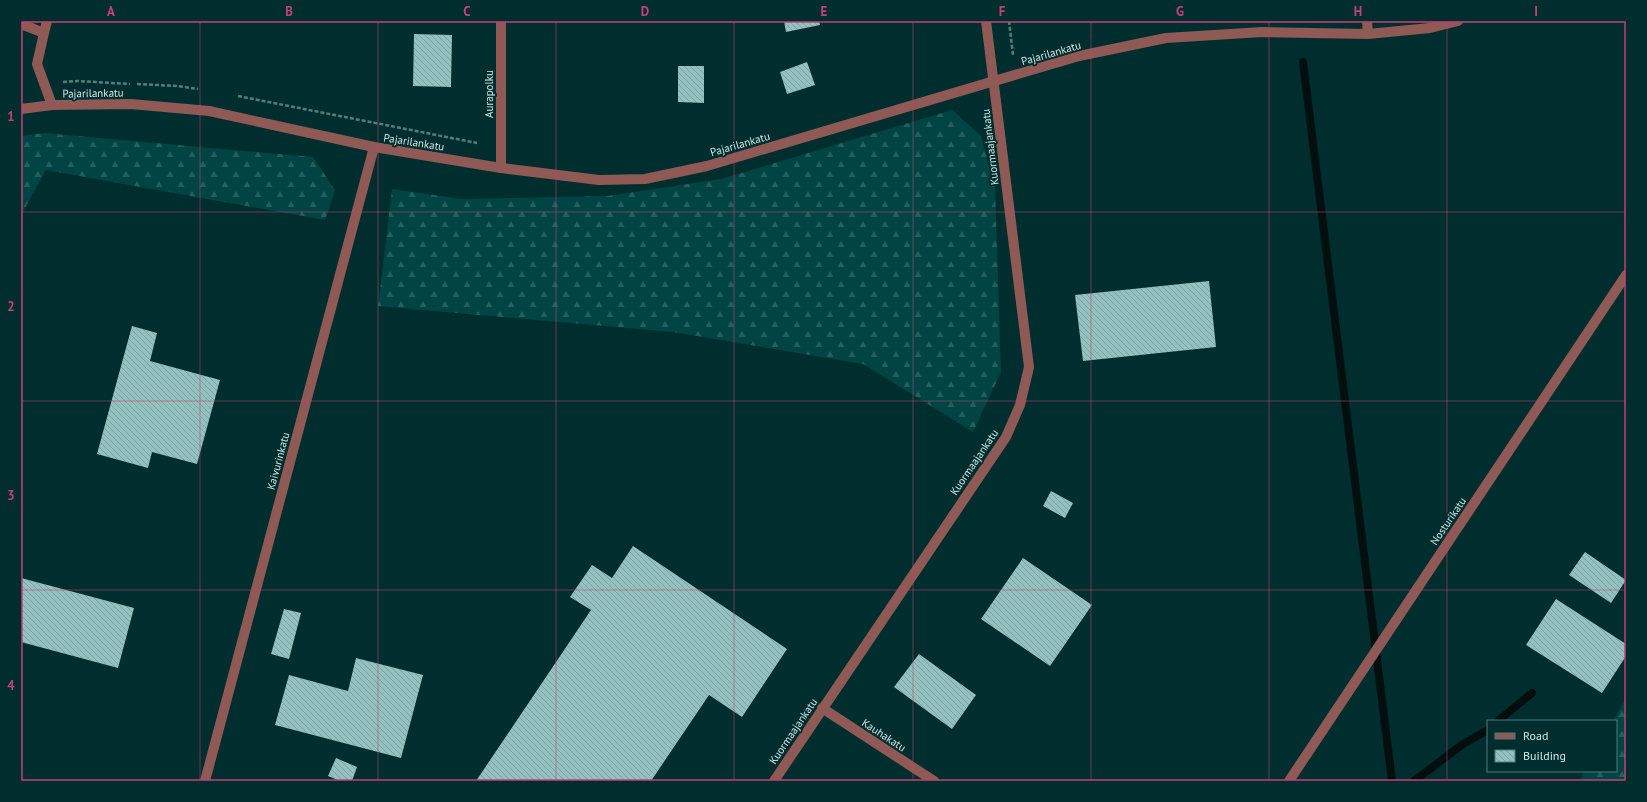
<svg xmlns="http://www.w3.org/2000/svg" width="1647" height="802" viewBox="0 0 1647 802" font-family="'PT Sans',sans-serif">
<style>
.forest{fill:url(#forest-firs)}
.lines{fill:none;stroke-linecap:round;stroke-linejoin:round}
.stream{stroke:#030f0e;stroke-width:8}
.building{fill:url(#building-back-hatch)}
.path{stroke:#587c7c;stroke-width:2.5;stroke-dasharray:4 2;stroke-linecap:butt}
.minor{stroke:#8f5956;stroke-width:10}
.tertiary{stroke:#8f5956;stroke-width:10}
.grid{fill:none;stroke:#c54177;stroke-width:1;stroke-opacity:0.55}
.labels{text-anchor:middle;stroke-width:4;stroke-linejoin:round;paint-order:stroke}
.street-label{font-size:11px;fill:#d1e7e6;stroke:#002e2e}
.neatline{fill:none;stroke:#c54177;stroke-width:1.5}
.grid-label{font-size:13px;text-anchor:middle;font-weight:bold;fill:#c54177}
</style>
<defs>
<pattern id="forest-firs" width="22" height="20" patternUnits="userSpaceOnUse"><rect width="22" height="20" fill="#004443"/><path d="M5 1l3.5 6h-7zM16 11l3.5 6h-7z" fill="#245f5e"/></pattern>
<pattern id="building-back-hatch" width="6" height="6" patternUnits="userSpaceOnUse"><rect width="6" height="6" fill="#93c1bf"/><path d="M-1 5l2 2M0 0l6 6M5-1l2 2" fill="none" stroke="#7ea2a0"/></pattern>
</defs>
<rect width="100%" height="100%" fill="#002e2e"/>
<path class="forest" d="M952,110L981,136L995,188L1001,372L973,432L863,364L673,332L378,306L392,189L462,199L607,196L721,179Z
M44,133L313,157L335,190L325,220L46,170L21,215V136Z
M1626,698V781H1580L1584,771H1616V721H1613Z"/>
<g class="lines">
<path class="stream" d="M1303,62L1392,781
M1498,721L1532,693
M1414,781L1463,744L1488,730"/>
</g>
<path class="building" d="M784,21H819L820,25L786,32Z
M414,34L452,35L451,87L413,86Z
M807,62L815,85L787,94L780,72Z
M678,66H704V103L678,102Z
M1209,281L1216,347L1083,361L1075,295Z
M132,326L157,333L150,361L220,380L197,464L152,452L148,468L97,454Z
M1051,491L1073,503L1065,518L1043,506Z
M633,546L787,649L742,717L709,695L651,781H476L591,610L570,597L592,565L612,578Z
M1585,552L1626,580L1611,603L1569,575Z
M1023,558L1092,605L1050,666L981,619Z
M21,578L134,608L118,668L21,642Z
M1556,599L1626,644V656L1602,693L1526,645Z
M284,609L301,613L289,659L271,654Z
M919,654L976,695L952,729L894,687Z
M356,658L423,675L401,758L275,725L289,675L348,691Z
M336,758L357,767L352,781H340L328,776Z"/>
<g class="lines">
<path class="path" d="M1009,21L1013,55
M63,82L78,81L130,84
M137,84L177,86L198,89
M238,96L477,143"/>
<path class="minor" d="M21,24L44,33L37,64L52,105
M44,33L47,21
M1368,34L1430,28L1458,21
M501,168V21
M822,708L934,781
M205,781L374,147
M774,781L1006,437L1020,405L1029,367L986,21
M1289,781L1626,275"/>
<path class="tertiary" d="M21,109L52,105L131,104L209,111L374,147L501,168L599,180L645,179L707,166L1079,56L1166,38L1262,32L1368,34L1367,21"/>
</g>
<path class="grid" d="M200,21V781M378,21V781M556,21V781M734,21V781M913,21V781M1091,21V781M1269,21V781M1447,21V781M21,212H1626M21,401H1626M21,590H1626"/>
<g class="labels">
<g class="street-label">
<text transform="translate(1051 53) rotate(-16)" y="4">Pajarilankatu</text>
<text transform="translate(93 93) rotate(-1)" y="4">Pajarilankatu</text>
<text transform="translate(489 94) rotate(-90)" y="4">Aurapolku</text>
<text transform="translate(414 142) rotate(9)" y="4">Pajarilankatu</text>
<text transform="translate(740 144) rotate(-16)" y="4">Pajarilankatu</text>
<text transform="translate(990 147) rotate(-97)" y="4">Kuormaajankatu</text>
<text transform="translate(278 461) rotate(-75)" y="4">Kaivurinkatu</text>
<text transform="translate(974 462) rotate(-56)" y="4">Kuormaajankatu</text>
<text transform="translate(1448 521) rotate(-56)" y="4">Nosturikatu</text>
<text transform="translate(793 731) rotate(-56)" y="4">Kuormaajankatu</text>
<text transform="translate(884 735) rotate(33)" y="4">Kauhakatu</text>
</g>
</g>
<rect width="1647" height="802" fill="none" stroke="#002e2e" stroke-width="44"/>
<rect x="1487" y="720" width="130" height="52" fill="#002e2e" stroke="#547878"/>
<rect x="1495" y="733" width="20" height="6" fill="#8f5956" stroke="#547878"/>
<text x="1523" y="740" font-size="12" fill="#d1e7e6">Road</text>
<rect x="1495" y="750" width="20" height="12" fill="url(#building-back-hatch)" stroke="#547878"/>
<text x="1523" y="760" font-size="12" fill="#d1e7e6">Building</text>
<rect x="22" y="22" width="1603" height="758" class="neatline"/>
<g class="grid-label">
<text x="111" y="16">A</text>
<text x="289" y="16">B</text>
<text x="467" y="16">C</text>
<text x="645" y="16">D</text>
<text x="824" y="16">E</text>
<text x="1002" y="16">F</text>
<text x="1180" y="16">G</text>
<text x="1358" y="16">H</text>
<text x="1536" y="16">I</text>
<text x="11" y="121">1</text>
<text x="11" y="311">2</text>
<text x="11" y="500">3</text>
<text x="11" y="690">4</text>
</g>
</svg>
